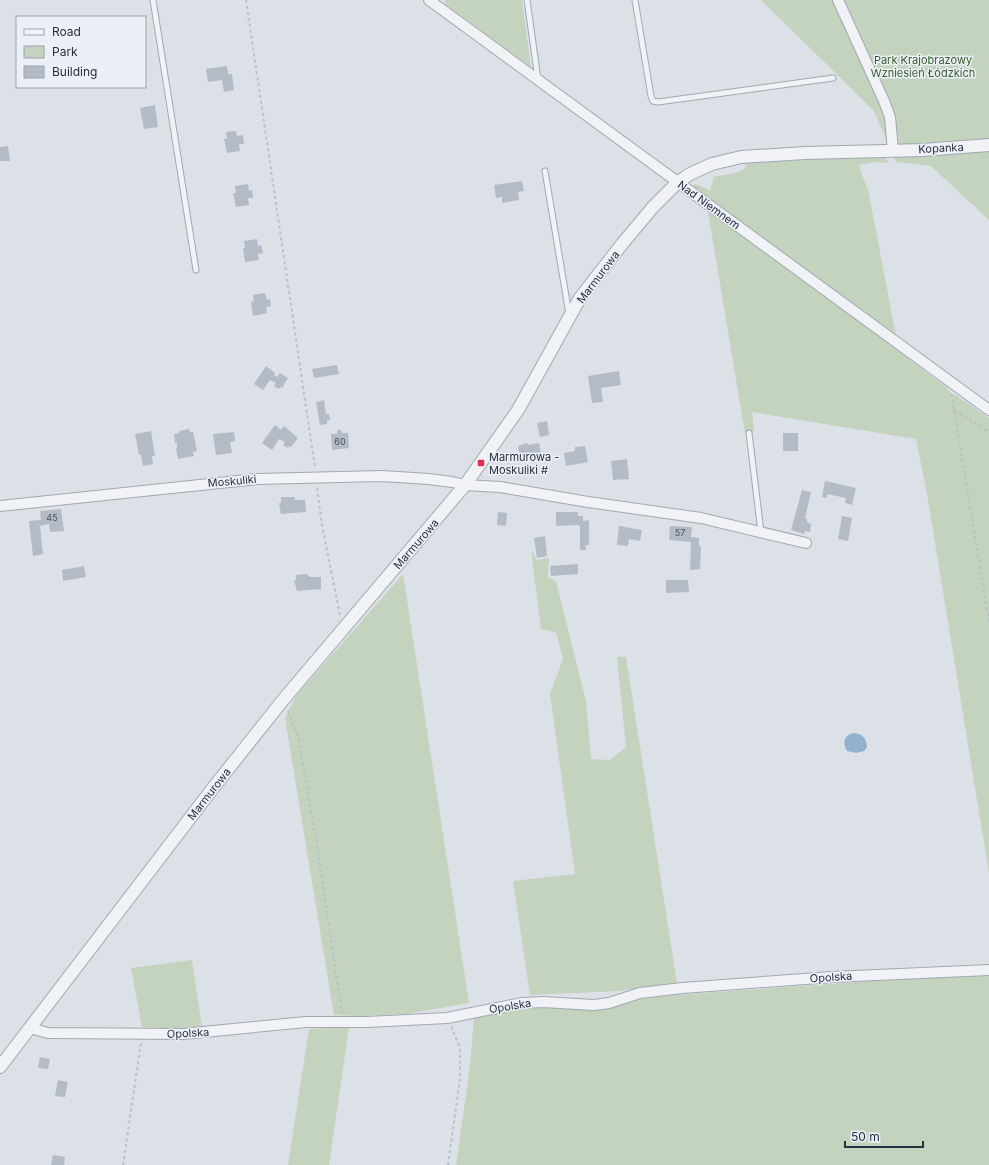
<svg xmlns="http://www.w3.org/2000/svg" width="989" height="1165" viewBox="0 0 989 1165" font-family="Inter,sans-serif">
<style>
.green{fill:#c3d3bd}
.water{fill:#93b1cd}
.building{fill:#b3bbc6}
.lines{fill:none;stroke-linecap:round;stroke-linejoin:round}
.service-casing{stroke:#a1a8b2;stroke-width:7}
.minor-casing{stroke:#a1a8b2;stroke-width:12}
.tertiary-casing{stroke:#a1a8b2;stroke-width:14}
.path{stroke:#bbbfc7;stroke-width:2;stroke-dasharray:3 3;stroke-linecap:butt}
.service{stroke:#f0f2f6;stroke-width:5}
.minor{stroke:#f0f2f6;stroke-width:10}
.tertiary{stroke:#f0f2f6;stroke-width:12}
.poi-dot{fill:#dc3351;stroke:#ecf0f6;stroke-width:1.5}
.labels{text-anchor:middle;stroke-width:3;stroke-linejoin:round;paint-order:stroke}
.number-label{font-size:9px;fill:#485262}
.park-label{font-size:11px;fill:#3a5d30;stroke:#ecf0f6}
.street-label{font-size:11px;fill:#252f40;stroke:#ecf0f6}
.poi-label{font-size:11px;fill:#252f40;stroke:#ecf0f6;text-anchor:start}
</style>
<rect width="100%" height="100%" fill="#dce1e8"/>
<path class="green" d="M445,0H522L531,67L445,4Z
M761,0H989V220L931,166L896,162L874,111Z
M884,155L889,163L874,162L859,165L862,176L868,189L896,336L692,187L695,184L710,190L714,177L739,172L745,169L747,162L791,159Z
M708,211L900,348L902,354L946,387L951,393L957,396L989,418V873L927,494L916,439L752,412L754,432L745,433Z
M531,550L537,560L549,558L548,577L556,581L586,701L591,759L610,760L626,747L617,657H626L677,983L620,991L530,995L513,881L575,874L550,694L563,659L556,632L541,629Z
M403,574L469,1003L406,1014L360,1016L334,1015L285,718L296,696Z
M192,960L202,1028L171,1029L142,1027L131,968Z
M989,974V1165H456L470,1066L474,1017L522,1009L555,1007H608L647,997L942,976Z
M349,1027L329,1165H288L309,1029Z"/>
<path class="water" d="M853,733C862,733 866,738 867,747L864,751L856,753L847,751C842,742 844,736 853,733Z"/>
<path class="building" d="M227,66L228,74H232L234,90L224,92L222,80L208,82L206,69Z
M155,105L158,127L144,129L140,108Z
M236,131L237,136L243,135L244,144H239L240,151L227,153L224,139H227L226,132Z
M8,146L10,161H0V147Z
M522,181L524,191L518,192L519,200L502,203V197L496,198L494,185Z
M248,184L249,191L252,190L253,198H248L249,205L236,207L233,193H236L235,186Z
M257,239L258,246L261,245L263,253L258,254L259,260L245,262L243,248H245L244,241Z
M265,293L267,300L270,299L271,306L266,307L267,313L253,316L251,302L254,301L253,295Z
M337,365L339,374L314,378L312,369Z
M266,366L275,373L274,375L277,377L280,373L288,378L282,388L280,387L279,389L274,386L276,383L270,380L263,390L254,384Z
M619,371L621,385L601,388L603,402L592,403L588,376Z
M324,400L326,414H329L330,420L327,421V424L320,425L316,402Z
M547,421L549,435L540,437L537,423Z
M275,425L281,430L284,426L298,438L291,447L289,446L288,448L283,445L285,442L279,439L272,450L262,443Z
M189,429L190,432H193L197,451L193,452L194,456L178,459L176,448H177V443H175L174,434L179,433V431Z
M337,430H341L342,433H348L349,448L332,450L331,434H337Z
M151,431L155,456H152L153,464L143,466L141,455H139L135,434Z
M234,432L235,441L230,442L232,453L216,455L213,434Z
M783,433H798V451H783Z
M527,443L528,445L539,443L541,455L534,457L535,458L527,460V458L520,459L518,446Z
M585,446L588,462L566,466L564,453L575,451V447Z
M627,459L629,479L613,480L611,461Z
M825,481L856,488L852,505L845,503L846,498L827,494V498L822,497Z
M802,490L811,492L805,518L807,519V522L811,524L810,532L805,531L804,534L791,530Z
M281,497H295V500H305L306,512L281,514L279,503H281Z
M61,509L64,531L50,532L49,524L40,526L43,554L33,556L29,521L41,520L40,511Z
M498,512L507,513L506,526L497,525Z
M556,512H578V516H583V521L589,520V545H586V550H580V527L579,525L556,526Z
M842,516L852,518L848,541L838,539Z
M619,526L642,530L640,541L629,539L628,546L617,545Z
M670,526L692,527L691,537L699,538V546H701L700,569L690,570L691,542L669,540Z
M545,536L547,556L537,558L534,538Z
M578,564V574L551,576L550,566Z
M84,566L86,577L63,581L62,570Z
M307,574L310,577H321V589L297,591L294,580H296V575Z
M666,580H688L689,592L666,593Z
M40,1057L50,1059L48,1069L38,1068Z
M58,1080L68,1082L65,1097L55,1096Z
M53,1155L65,1157L64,1165H51Z"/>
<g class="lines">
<g class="service-casing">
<path id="service" d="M153,0L196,270
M527,0L538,79
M635,0L651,96L653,101L658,102L833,78
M545,171L569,314
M749,433L761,532"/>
</g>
<g class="minor-casing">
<path id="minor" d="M429,0L989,410
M838,0L884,101L890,117L893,151
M0,506L257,479L382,476L429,479L452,482L465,485L500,487L588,502L701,518L806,543
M30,1028L48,1033L183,1034L306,1022H367L447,1018L522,1003L543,1002L594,1005L609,1003L640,993L682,988L832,977L989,970"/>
</g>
<g class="tertiary-casing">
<path id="tertiary" d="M0,1067L213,788L283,700L465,485L518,410L580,298L622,244L653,207L678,182L690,174L712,164L741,157L805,153L923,150L989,145"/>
</g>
<path class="path" d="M246,0L315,468
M951,394L954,410L989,622
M954,410L989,432
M317,488L322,525L340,615
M288,711L298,736L317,846L342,1013
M123,1165L141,1043
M448,1165L460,1079V1048L451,1026"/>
<use href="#service" class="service"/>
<use href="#minor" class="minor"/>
<use href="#tertiary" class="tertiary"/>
</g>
<rect class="poi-dot" x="477" y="459" width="8" height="8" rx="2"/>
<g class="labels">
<g class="number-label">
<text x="340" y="445">60</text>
<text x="52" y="521">45</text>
<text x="680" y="536">57</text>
</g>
<g class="park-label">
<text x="923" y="64">Park Krajobrazowy<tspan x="923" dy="13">Wzniesień Łódzkich</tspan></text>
</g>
<g class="street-label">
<text transform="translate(941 148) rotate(-3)" y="4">Kopanka</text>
<text transform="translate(709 205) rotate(36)" y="4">Nad Niemnem</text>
<text transform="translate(598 277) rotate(-53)" y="4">Marmurowa</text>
<text transform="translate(232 481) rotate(-5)" y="4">Moskuliki</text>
<text transform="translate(416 544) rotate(-49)" y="4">Marmurowa</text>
<text transform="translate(209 794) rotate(-52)" y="4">Marmurowa</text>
<text transform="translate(831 977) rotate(-4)" y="4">Opolska</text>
<text transform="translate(510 1006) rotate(-9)" y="4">Opolska</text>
<text transform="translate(188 1033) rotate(-3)" y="4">Opolska</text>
</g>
<g class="poi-label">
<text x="489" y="461">Marmurowa -<tspan x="489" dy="13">Moskuliki #</tspan></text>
</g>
</g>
<rect x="16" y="16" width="130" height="72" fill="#ecf0f6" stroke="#9ca3ad"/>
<rect x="24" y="29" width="20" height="6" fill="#f0f2f6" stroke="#9ca3ad"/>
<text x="52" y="36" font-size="12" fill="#252f40">Road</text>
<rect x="24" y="46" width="20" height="12" fill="#c3d3bd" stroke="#9ca3ad"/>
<text x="52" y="56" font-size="12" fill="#252f40">Park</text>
<rect x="24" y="66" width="20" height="12" fill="#b3bbc6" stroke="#9ca3ad"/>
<text x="52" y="76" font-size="12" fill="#252f40">Building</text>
<path d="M845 1141v6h78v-6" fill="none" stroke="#252f40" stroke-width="2"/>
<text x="851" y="1141" font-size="12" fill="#252f40" stroke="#ecf0f6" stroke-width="3" paint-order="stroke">50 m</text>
</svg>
